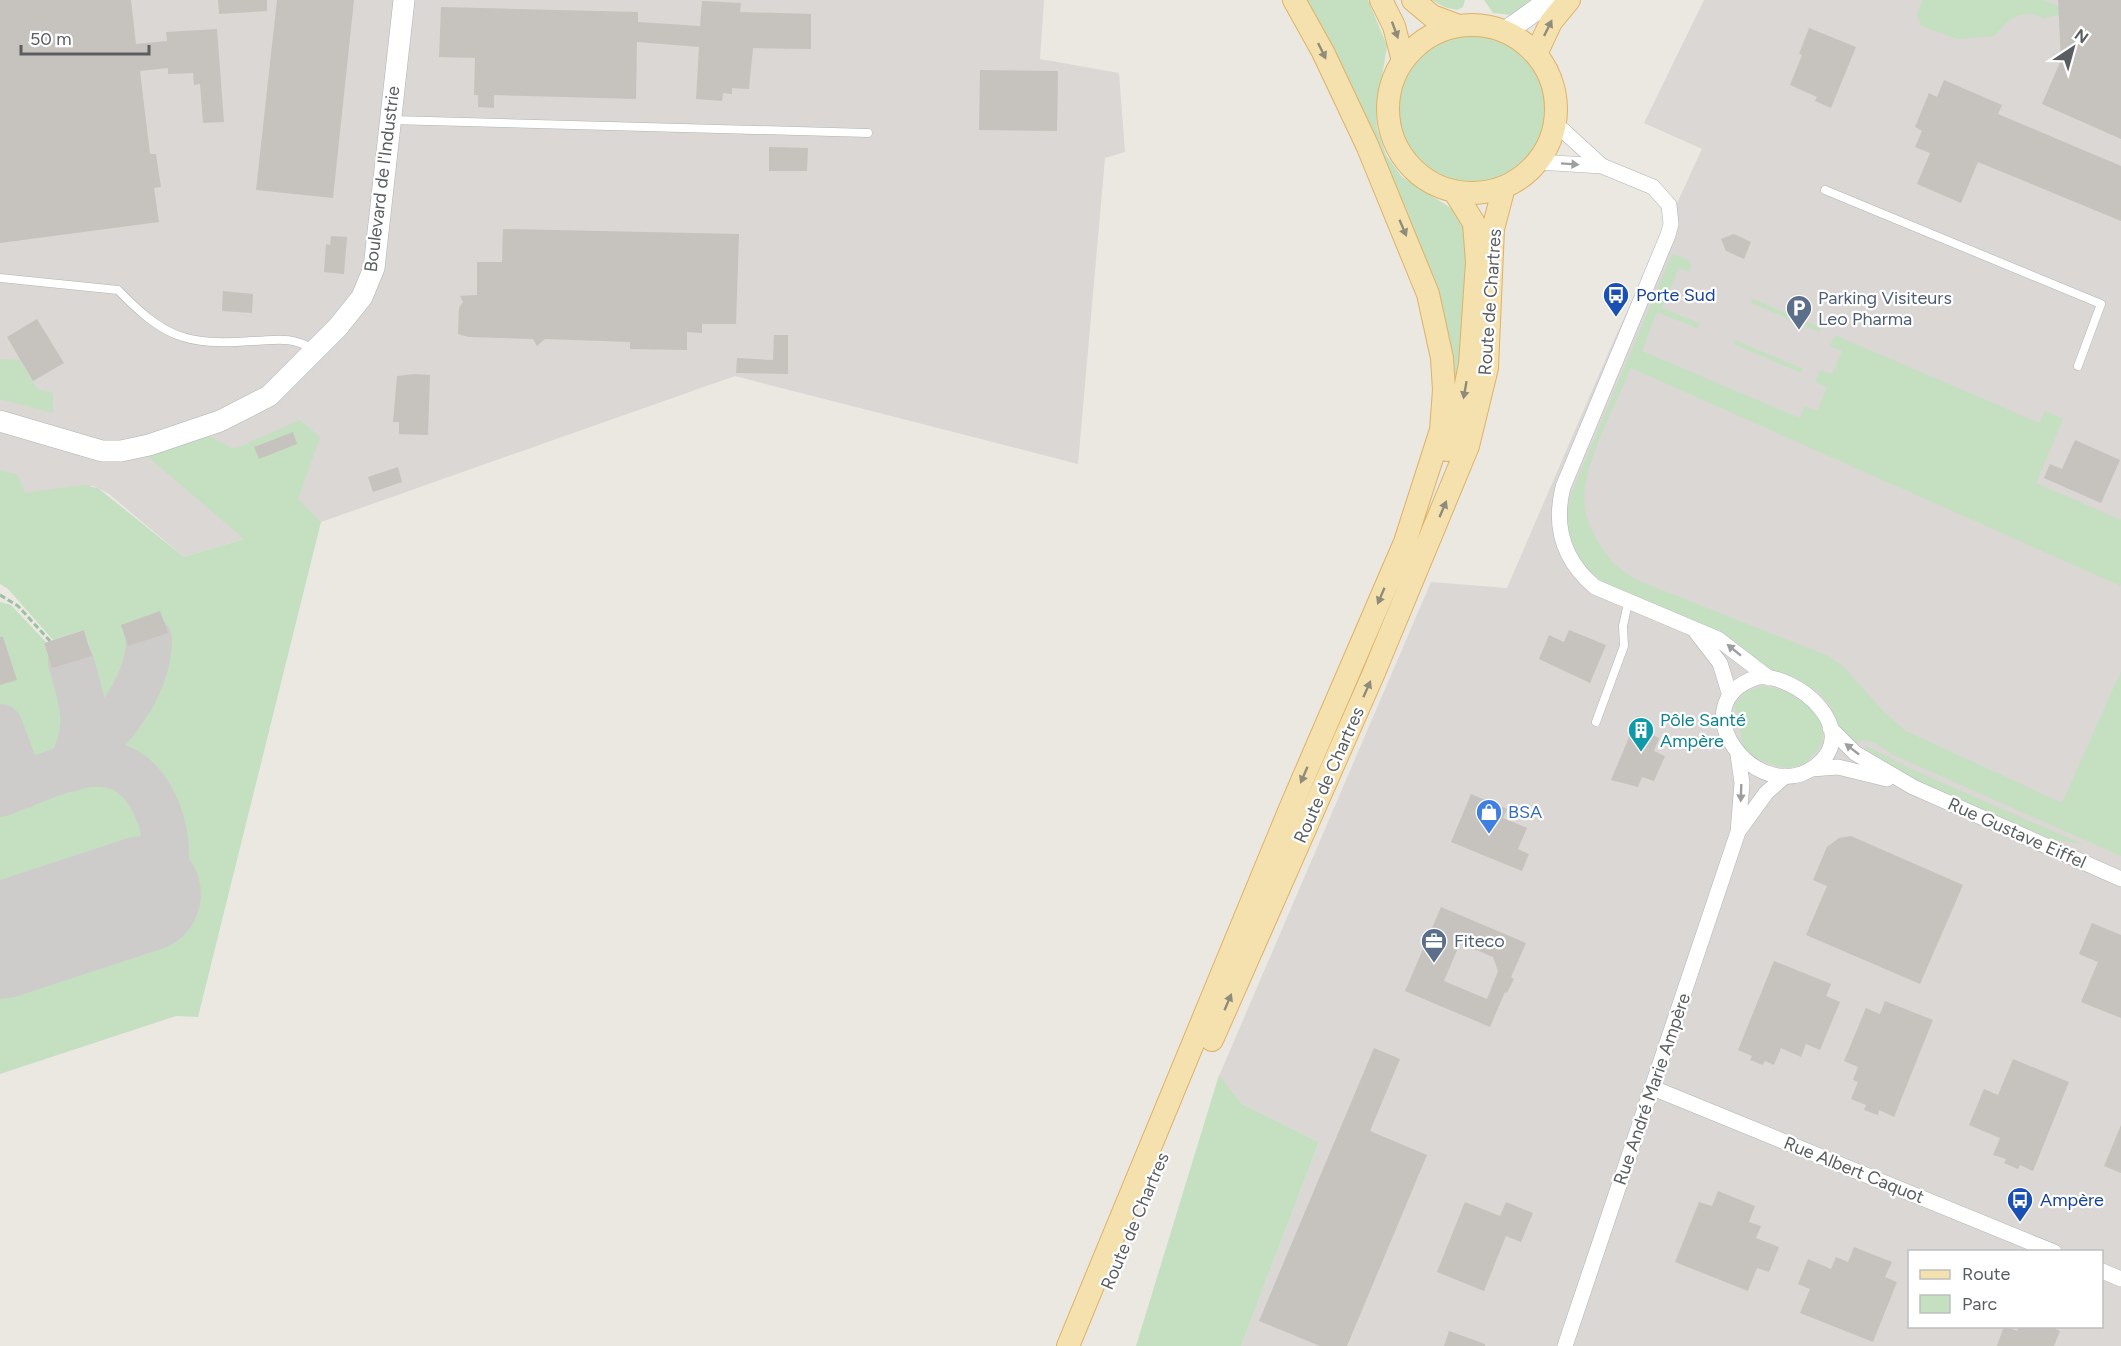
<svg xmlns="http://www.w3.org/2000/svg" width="2121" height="1346" viewBox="0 0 2121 1346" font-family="Figtree,sans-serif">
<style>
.industrial{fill:#dad7d4;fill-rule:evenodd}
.green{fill:#c4e0c1}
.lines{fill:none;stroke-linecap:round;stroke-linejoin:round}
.taxiway{stroke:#ceccca;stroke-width:46}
.runway{stroke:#ceccca;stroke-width:116}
.building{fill:#c6c3be;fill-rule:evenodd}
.lane-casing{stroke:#afb3b6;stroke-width:9}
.street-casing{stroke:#afb3b6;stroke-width:16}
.secondary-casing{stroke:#aeb2b5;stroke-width:22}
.primary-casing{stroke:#dfb166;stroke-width:24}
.path{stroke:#9bc0a2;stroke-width:3;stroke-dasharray:6 3;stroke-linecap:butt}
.lane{stroke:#fff;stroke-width:8}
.street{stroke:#fff;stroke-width:15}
.secondary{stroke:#fff;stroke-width:21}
.primary{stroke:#f4e1ad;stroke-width:22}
.oneway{fill:#908c7c}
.oneway2{fill:#9c9ea0}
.labels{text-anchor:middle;stroke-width:4.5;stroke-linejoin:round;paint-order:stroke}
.street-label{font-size:18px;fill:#5a5e61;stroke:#fff}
.transit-label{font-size:18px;fill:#164399;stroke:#fff;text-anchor:start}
.service-label{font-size:18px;fill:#4e5e75;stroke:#fff;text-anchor:start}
.culture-label{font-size:18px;fill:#0d838f;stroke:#fff;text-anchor:start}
.shop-label{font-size:18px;fill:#366cbe;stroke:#fff;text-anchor:start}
</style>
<rect width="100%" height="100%" fill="#ebe8e2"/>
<path class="industrial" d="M0,0H1044L1040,59L1119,73L1125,152L1105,158L1078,464L735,376L321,522L244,539L184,557L109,494L94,486L0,496Z
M1704,0H2121V1346H1241L1319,1142L1242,1104L1219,1076L1431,582L1507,588L1613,342L1702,149L1644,123ZM1910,1252H2102V1326H1910Z"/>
<path class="green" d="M1304,0H1368L1387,46L1376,113L1377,128L1386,155L1402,177L1454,210L1469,229L1458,400L1446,353Z
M1432,0H1465L1463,7L1457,10L1444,7Z
M1484,0H1534L1511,15L1493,13Z
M1923,0H2043L2073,12L2044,18L2031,14L2020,15L2007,22L1994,36L1958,39L1921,26L1917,14Z
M1398 109a74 74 0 1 1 148 0a74 74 0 1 1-148 0Z
M1672,254L1688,259L1691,266L1689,272L1679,268L1662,308L1699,323L1697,328L1657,312L1642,351L1783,411L1800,418L1805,406L1817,411L1827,387L1815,382L1820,370L1832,374L1842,351L1830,346L1835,335L2039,423L2045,411L2063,419L2036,483L2121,520V586L1631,368C1617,401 1584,463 1584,498C1584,515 1591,531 1600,545C1610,561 1621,571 1637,580L1828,656L1844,667L1883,711L1906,731L2062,803L2121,671V856L1893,755C1880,747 1869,735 1853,743L1842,732L1828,703L1817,691L1769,670L1730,639L1610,586L1590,572L1578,557L1570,536L1567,515L1570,497Z
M1753,299L1821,328L1819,332L1751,303Z
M1735,340L1803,369L1801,373L1733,344Z
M0,359L20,360L37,389L53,393V413L0,399Z
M300,420L320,437L298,499L321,522L198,1017L176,1016L0,1074V602L11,605L46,642L44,643L52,668L92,655L84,630L53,640L8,589L0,584V470L17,474L25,493L83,485L98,488L184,557L244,539L147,456L209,436L234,449Z
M1763,686C1793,690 1830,710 1822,744L1805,764C1783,773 1763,763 1744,750L1734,704L1747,691Z
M1867,746L1909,768L2082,844L2051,839L1903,775L1863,750Z
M1219,1075L1242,1104L1319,1142L1241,1346H1136Z"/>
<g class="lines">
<path class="taxiway" d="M0,727L22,786
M70,768C92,727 83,704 71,662
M70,769C106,736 149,691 149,639
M0,794C54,775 119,732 154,803C165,825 170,856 163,880L153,890L143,894"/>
<path class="runway" d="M0,941L143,894"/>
</g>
<path class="building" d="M0,0H131L136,44L167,41L166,32L217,29L224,122L203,123L200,84L194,85L193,73L168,74V68L140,71L150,154H156L161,187L154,188L159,222L0,243Z
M218,0H267V11L219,14Z
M277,0H354L333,198L256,190Z
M2058,0H2121V139L2042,104L2061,60Z
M702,1L741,3L740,12L811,14V49L753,48L749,89L732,88V94L723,93L722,101L696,99L699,47L637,42L636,99L494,95V108L478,107V95H474L475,58L439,57L441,7L638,12V22L700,26Z
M1809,28L1856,47L1831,108L1815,101L1817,97L1790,85L1802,55L1799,54Z
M980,70L1058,71L1057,131L979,130Z
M1944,80L2002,105L1998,114L2121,166V221L1978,162L1961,203L1917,184L1930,153L1915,147L1922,131L1915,127L1929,93L1937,97Z
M769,147L808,148L807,171H769Z
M503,229L739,234L736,324H702V333L687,332V350L630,349V342L545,339L537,346L533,339L469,337L458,334L459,308L463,302L460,296L477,295V262H502Z
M1734,234L1751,242L1744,259L1726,251L1721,239Z
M331,236L347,237L344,274L324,272L326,244L330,245Z
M223,291L253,294L252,313L222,311Z
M37,319L64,363L33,381L7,337Z
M774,335H788V374L736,373L737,358L773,360Z
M415,374L430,375L428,435L399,434V422H393L397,376Z
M293,432L297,444L259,459L254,447Z
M2075,440L2120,460L2101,503L2044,478L2050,464L2062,469Z
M398,467L402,482L373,492L368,477Z
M160,611L168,633L128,646L121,625Z
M84,630L92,656L52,668L44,643Z
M1569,630L1606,645L1590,683L1539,659L1549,635L1564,642Z
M0,637H3L17,680L0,685Z
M1638,716L1653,723L1649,733L1659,738L1654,751L1665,756L1654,781L1642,777L1638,787L1611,780Z
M1471,794L1507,809L1503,818L1527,828L1518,849L1529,854L1522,871L1451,842Z
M1851,836L1963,885L1920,984L1806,935L1827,886L1813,880L1827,847L1839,838Z
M1441,907L1526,943L1511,977L1514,979L1507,993L1505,992L1490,1027L1405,991ZM1460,943L1493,957L1498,971L1487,999L1444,981Z
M2092,923L2121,935V1018L2081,1002L2098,962L2079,954Z
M1774,961L1831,984L1826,996L1840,1002L1820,1050L1806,1044L1801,1057L1781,1048L1774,1065L1765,1061L1763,1065L1750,1060L1752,1056L1738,1050Z
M1885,1001L1933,1020L1894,1117L1879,1110L1878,1115L1864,1110L1866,1105L1851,1099L1858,1082L1853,1080L1858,1067L1844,1061L1866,1008L1880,1014Z
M1374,1048L1400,1059L1370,1131L1427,1155L1347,1346H1320L1259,1321Z
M2013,1059L2069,1082L2033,1171L2020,1165L2018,1169L2004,1163L2006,1159L1993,1155L2000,1138L1969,1125L1984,1089L1998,1095Z
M2121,1125V1173L2104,1166Z
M1718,1191L1755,1206L1749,1222L1761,1226L1756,1238L1779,1247L1769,1272L1757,1268L1748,1291L1675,1262L1699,1202L1712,1206Z
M1465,1202L1500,1216L1506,1202L1533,1213L1521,1242L1506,1236L1484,1291L1437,1272Z
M1854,1247L1892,1262L1885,1277L1897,1282L1873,1342L1800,1313L1810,1289L1798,1284L1808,1259L1831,1269L1836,1257L1848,1262Z
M2004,1326L2017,1331L2019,1326H2050L2060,1331L2054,1346H1997Z
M1449,1331L1485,1344V1346H1444Z"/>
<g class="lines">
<g class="lane-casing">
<path id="lane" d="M392,120L868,133
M1825,190L2101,304L2078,366
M0,278L118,290C164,337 185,346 252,341C280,340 288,336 314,349
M1596,722L1624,646L1623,626L1628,603"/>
</g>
<g class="street-casing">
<path id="street" d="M1555,123L1602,166
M1538,162L1602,166L1653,187L1669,205L1671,224L1668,235L1563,487C1553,527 1563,560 1595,587L1718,639L1769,678
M1696,632L1720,663L1730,696
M1758,677C1797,674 1863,730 1816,766C1758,810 1676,703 1758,677Z
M1830,728L1855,753L1913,787L2121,879
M1811,769L1838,767L1887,779
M1740,829L1766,793L1785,776
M1653,1088L2054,1252
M2102,1271L2121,1279
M1565,1346L1738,832L1742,783L1738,755"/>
</g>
<g class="secondary-casing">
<path id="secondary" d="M1505,32L1550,0
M0,421L102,451H121L149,445L220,421L269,396L338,327L362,297L374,268L404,0"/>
</g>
<g class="primary-casing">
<path id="primary" d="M1381,0L1394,26L1403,61
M1413,0L1432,16L1459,26
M1388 109a84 84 0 1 1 168 0a84 84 0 1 1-168 0Z
M1536,54L1551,22L1569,0
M1447,450L1459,419L1470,364L1477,262L1474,223L1454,191
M1212,1040L1373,675L1468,446L1487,368L1493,229L1504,187
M1068,1346L1292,804L1405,542L1441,430L1444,390L1442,358L1428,294L1367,145L1323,52L1294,0"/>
</g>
<path class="path" d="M0,595L18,606L50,641"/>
<use href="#lane" class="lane"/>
<use href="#street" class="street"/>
<use href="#secondary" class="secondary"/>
<use href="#primary" class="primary"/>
</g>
<defs><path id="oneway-solid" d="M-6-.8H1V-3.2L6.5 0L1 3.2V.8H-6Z" transform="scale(1.5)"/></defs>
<g class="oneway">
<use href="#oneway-solid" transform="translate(1548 28) rotate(-64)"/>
<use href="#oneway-solid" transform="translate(1395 30) rotate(70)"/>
<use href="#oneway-solid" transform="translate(1322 51) rotate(64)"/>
<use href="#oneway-solid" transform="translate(1403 228) rotate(67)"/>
<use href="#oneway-solid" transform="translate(1465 390) rotate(100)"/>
<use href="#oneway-solid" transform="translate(1443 509) rotate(-67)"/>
<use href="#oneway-solid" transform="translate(1381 596) rotate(113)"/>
<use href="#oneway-solid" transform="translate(1367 689) rotate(-66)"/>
<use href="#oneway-solid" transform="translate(1304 775) rotate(113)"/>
<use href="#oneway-solid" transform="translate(1228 1002) rotate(-67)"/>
</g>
<g class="oneway2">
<use href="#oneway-solid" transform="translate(1570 164) rotate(4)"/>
<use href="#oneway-solid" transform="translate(1734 650) rotate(-141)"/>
<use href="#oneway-solid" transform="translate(1852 749) rotate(-142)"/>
<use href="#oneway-solid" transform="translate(1741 793) rotate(92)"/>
</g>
<defs>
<g id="bus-pin" transform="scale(1.35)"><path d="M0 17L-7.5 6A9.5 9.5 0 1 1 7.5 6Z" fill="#1a4fb4" stroke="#fff"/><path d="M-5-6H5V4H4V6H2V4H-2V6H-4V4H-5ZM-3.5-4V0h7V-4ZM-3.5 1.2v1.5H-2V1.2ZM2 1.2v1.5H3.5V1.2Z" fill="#fff"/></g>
<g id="parking-pin" transform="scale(1.35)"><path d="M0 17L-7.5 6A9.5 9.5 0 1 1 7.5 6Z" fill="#5c6f8a" stroke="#fff"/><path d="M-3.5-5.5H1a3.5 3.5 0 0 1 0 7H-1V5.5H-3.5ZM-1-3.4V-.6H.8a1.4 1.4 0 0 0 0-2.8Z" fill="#fff"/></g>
<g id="building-pin" transform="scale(1.35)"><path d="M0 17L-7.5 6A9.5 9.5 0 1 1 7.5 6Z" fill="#0f9aa8" stroke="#fff"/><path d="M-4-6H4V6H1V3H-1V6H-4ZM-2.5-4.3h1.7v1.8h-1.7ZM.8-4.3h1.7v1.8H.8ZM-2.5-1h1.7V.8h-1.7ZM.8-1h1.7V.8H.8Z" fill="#fff"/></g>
<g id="shop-pin" transform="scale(1.35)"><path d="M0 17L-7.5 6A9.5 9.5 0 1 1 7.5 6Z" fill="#3f7fe0" stroke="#fff"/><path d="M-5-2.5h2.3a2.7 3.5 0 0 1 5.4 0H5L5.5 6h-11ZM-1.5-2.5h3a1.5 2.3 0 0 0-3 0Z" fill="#fff"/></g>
<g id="office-pin" transform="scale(1.35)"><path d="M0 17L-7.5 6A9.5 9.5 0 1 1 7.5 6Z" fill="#5c6f8a" stroke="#fff"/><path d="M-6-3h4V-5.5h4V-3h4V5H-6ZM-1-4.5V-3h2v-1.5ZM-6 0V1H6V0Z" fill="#fff"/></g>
</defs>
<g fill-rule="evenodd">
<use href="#bus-pin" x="1616" y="295"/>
<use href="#parking-pin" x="1799" y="308"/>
<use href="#building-pin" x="1641" y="730"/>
<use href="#shop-pin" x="1489" y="812"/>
<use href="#office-pin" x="1434" y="941"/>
<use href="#bus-pin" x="2020" y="1200"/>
</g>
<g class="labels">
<g class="street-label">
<text transform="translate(382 179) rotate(-83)" y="6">Boulevard de l'Industrie</text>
<text transform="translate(1490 302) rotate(-86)" y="6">Route de Chartres</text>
<text transform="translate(1329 775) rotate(-66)" y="6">Route de Chartres</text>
<text transform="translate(2017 833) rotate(24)" y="6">Rue Gustave Eiffel</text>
<text transform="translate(1652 1089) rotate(-71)" y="6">Rue André Marie Ampère</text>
<text transform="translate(1854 1170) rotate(22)" y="6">Rue Albert Caquot</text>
<text transform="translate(1135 1221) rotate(-67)" y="6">Route de Chartres</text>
</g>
<g class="transit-label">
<text x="1636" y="301">Porte Sud</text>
<text x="2040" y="1206">Ampère</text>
</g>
<g class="service-label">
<text x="1818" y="304">Parking Visiteurs<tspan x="1818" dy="21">Leo Pharma</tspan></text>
<text x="1454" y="947">Fiteco</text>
</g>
<g class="culture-label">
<text x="1660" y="726">Pôle Santé<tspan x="1660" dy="21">Ampère</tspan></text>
</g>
<g class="shop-label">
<text x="1508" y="818">BSA</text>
</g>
</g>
<rect x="1908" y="1250" width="195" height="78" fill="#ffffff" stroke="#bdbfc0" stroke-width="1.5"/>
<rect x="1920" y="1270" width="30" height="9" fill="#f4e1ad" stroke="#bdbfc0" stroke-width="1.5"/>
<text x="1962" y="1280" font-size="18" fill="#5a5e61">Route</text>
<rect x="1920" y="1295" width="30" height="18" fill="#c4e0c1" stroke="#bdbfc0" stroke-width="1.5"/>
<text x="1962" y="1310" font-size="18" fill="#5a5e61">Parc</text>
<g transform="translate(2073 48) rotate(36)" stroke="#ffffff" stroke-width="4.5" paint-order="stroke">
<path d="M0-4.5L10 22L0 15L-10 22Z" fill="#5a5e61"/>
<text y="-9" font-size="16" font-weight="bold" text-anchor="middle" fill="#5a5e61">N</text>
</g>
<path d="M21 45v9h128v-9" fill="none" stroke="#5a5e61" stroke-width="3"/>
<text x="30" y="45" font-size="18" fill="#5a5e61" stroke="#ffffff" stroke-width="4.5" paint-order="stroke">50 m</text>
</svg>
